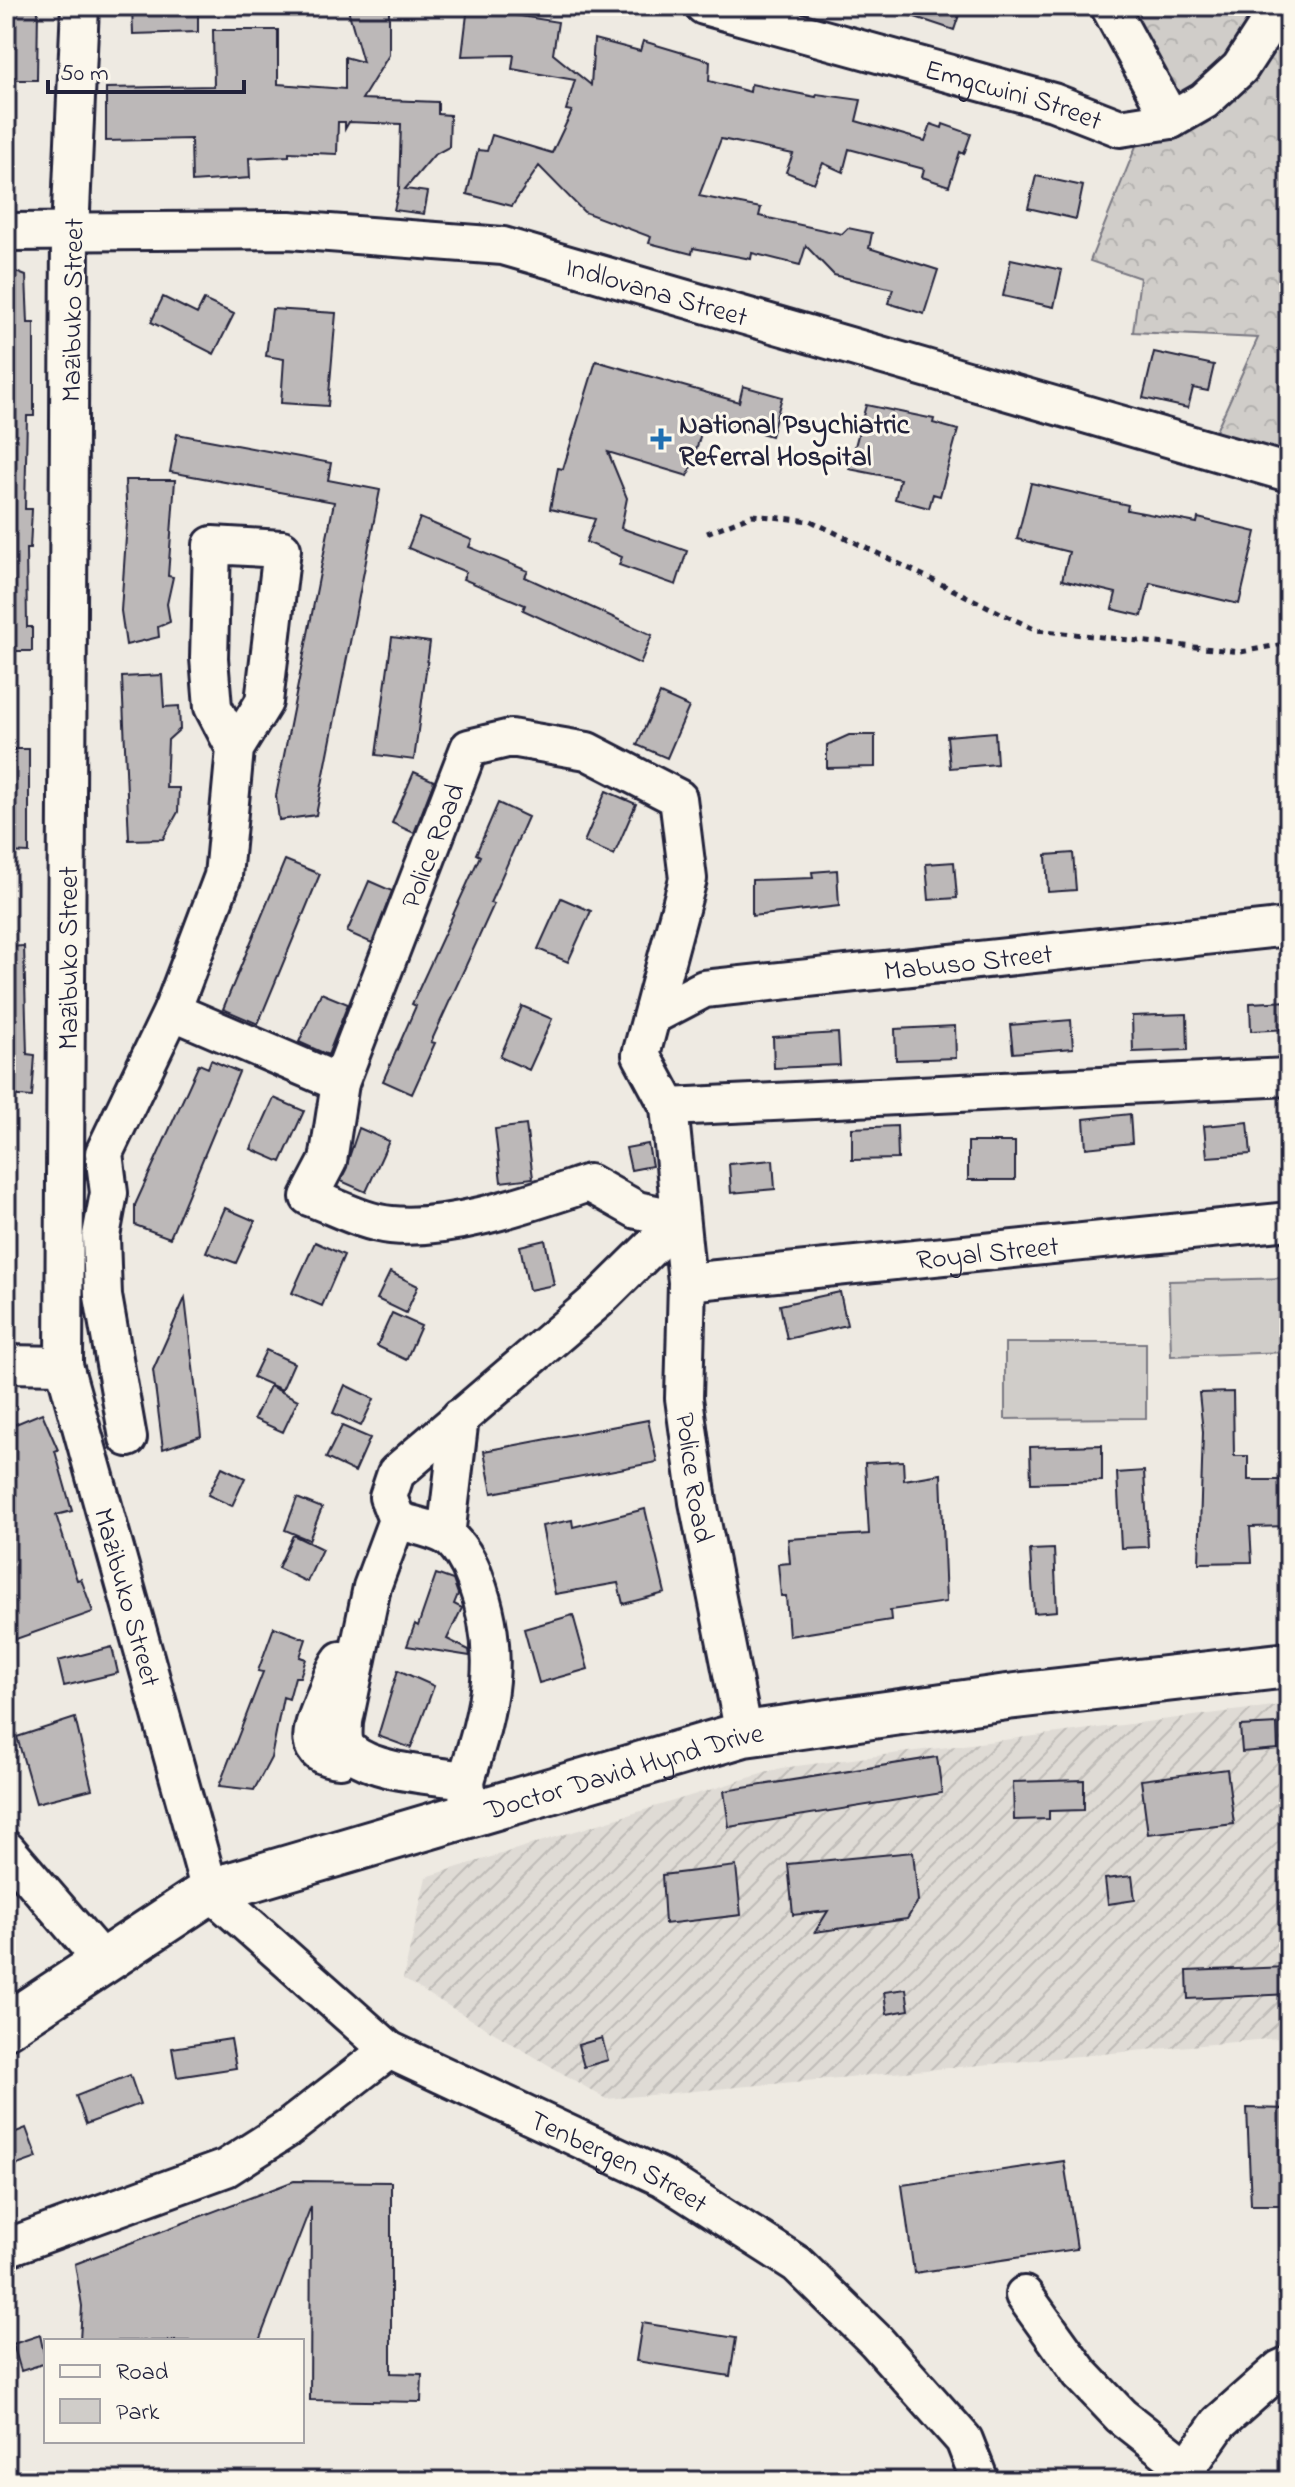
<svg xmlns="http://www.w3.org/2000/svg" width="1295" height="2487" viewBox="0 0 1295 2487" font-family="'Indie Flower',sans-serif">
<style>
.industrial{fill:url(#industrial-furrows)}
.green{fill:#d0cdc9;stroke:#797882;stroke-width:2}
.forest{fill:url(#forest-crowns);stroke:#797882;stroke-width:2}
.building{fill:#bcb8b8;stroke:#22223b;stroke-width:2}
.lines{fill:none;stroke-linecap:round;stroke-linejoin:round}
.minor-casing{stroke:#22223b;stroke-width:42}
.major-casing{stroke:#22223b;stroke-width:50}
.path{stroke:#22223b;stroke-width:5;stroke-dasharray:6 6;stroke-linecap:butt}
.minor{stroke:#fbf7ec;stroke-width:36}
.major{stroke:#fbf7ec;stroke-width:44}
.poi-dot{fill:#1f6fb2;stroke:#fbf7ec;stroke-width:3}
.labels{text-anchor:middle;stroke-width:6;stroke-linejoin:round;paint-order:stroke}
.street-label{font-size:28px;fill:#22223b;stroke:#fbf7ec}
.poi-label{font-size:28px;font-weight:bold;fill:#22223b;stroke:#fbf7ec;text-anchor:start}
</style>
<defs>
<pattern id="industrial-furrows" width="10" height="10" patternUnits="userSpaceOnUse" patternTransform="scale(2)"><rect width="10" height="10" fill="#dfdbd5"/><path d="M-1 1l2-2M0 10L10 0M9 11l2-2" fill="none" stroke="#bfbcb8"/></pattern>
<pattern id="forest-crowns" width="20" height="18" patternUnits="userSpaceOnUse" patternTransform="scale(2)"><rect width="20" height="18" fill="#d0cdc9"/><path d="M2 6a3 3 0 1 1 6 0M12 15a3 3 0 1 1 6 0" fill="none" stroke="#b2b0ae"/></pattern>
</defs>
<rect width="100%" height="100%" fill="#eeeae2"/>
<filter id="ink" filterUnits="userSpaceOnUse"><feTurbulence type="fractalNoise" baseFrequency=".0125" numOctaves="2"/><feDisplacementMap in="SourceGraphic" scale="16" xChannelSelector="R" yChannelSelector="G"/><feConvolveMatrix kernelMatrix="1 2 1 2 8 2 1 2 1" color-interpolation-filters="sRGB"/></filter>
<g filter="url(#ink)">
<path class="industrial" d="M1289,1704V2037L606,2099L403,1979L426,1877L781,1768Z"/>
<path class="green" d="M1289,1278V1352L1171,1356L1169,1281Z
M1005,1343H1146V1418L1005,1419Z"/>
<path class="forest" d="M1118,6H1260L1229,59L1173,107Z
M1289,20V459L1215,433L1258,338L1133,332L1140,278L1090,261L1136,146L1219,113Z"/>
<path class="building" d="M6,6H38L37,80H6Z
M132,6H198V32L133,34Z
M347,6H389V55L362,99L438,102V114L450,115L449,147L434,155L405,189L428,192L424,214L394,210L399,189L401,124L349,122L345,129V122H338L337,154L289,152V156L249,158L250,178L192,182L191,139L106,141V88L214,86L213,30H278V84L345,89V57L363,62Z
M468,6H510L508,14L558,22L553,54L591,85L594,39L640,51L643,41L710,61L709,81L750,92L751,84L816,97L817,94L861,100L856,121L925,141L931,124L942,128L943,124L971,134L964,154L960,152L949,186L922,177L924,169L849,149L843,172L823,163L814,183L786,172L793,154L721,139L699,196L761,208L759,216L842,234L848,228L872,233L869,248L938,270L924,314L888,303L893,289L834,275L806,246L800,265L752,253L751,259L693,248L692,254L649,243L651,237L584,212L539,166L512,206L467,194L478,150L487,151L492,135L552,153L572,111L566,110L575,80L512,69L514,55L462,56Z
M895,6H962L954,30L894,10Z
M1036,176L1083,186L1076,219L1028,208Z
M1011,259L1062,270L1054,307L1003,296Z
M6,268L26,276L28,323H34V416H27L25,509H32L30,549H26L27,627H32V651H6Z
M163,297L197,314L204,300L234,314L214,354L151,322Z
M272,309L336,313L328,406L281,403L284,359L266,356Z
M1154,352L1214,365L1208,391L1193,388L1188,408L1143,398Z
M596,361L739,402L743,386L782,397L771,436L706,417L688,476L608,452L627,498L621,528L687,551L676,585L619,565L622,557L586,542L595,519L550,509L558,468L563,469Z
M866,405L934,419L933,423L958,430L940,496L933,494L929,508L895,499L900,479L849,469Z
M177,434L331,463L328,480L380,490L316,815L279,820L276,796L334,502L170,472Z
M125,480H175L168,576L173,577L167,604L170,622L158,627L159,637L126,645L121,611L127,522Z
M1031,483L1128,505L1127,510L1197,523L1198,518L1256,532L1239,604L1150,583L1142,616L1112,609L1116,593L1062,580L1069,552L1017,539Z
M420,518L472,540L469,547L528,571L525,577L652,635L640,664L523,610L525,605L463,579L466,572L408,548Z
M392,637L430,642L414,760L376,755Z
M162,675L164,707L179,706L180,729L168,740L166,788H179L178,812L163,839L129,840L122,677Z
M660,694L689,707L667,758L637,745Z
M995,732L997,764L950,768L947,736Z
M849,735H875V767L827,768V745Z
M6,749H29V853L6,852Z
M414,772L434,781L414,833L392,823Z
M606,791L636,804L614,855L584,842Z
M498,803L528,817L490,903L494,904L431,1042L435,1043L412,1094L383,1081L416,1006L412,1004L480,856L476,854Z
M1073,853L1076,890L1048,892L1046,855Z
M285,860L320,874L258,1024L223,1009Z
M954,862L957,898L929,900L926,864Z
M837,870L839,906L752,916V880L813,878L812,872Z
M369,881L392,891L372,943L347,932Z
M561,898L591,911L568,962L538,949Z
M24,946L27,1054L35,1055L32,1097L6,1095V947Z
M321,993L348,1004L328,1055L299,1042Z
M1289,1001V1029L1251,1031L1250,1003Z
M522,1006L552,1019L529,1070L500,1057Z
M1187,1014L1188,1050L1133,1052L1132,1016Z
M1071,1020L1073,1048L1013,1053L1010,1025Z
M955,1026L956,1058L896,1060L895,1029Z
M838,1033L840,1065L774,1068L773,1037Z
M211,1060L239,1072L170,1238L135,1225V1205L199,1064L208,1068Z
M274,1098L304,1111L281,1162L251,1149Z
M1130,1114L1132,1143L1086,1148L1084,1119Z
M1248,1122L1251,1154L1207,1157L1204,1126Z
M526,1125L533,1178L501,1182L495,1129Z
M897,1126L898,1159L852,1160V1128Z
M359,1128L389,1141L366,1192L341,1181Z
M968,1142H1015V1180H968Z
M648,1144L652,1166L631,1170L626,1148Z
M773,1160L775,1189L731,1193L729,1164Z
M225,1208L255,1221L236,1263L206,1252Z
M545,1240L554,1285L529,1290L520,1246Z
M315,1242L344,1255L322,1306L292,1293Z
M390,1272L418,1286L406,1313L377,1299Z
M840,1292L847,1325L787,1339L780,1305Z
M185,1298L201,1436L163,1449L153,1370Z
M392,1313L421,1326L406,1360L377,1346Z
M266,1350L294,1363L282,1390L253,1377Z
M345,1385L374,1399L361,1426L333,1413Z
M270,1386L298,1400L283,1432L254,1419Z
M1233,1392L1234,1456H1248V1480H1289V1526L1250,1527L1252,1562L1199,1563L1203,1432L1199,1393Z
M42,1413L58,1450L55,1451L72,1511L56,1515L77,1580L81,1579L93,1612L16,1639L6,1611V1428Z
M648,1420L657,1462L492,1493L484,1451Z
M342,1426L370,1438L355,1472L326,1458Z
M1102,1445V1481L1031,1483L1030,1447Z
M903,1461L904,1480L941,1474L946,1602L890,1610L891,1620L789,1636L786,1596H781L778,1564L790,1563L788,1539L869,1534L865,1463Z
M222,1467L245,1478L232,1506L208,1495Z
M1144,1471L1148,1547L1121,1548L1117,1473Z
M297,1498L322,1508L309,1540L285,1530Z
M645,1509L665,1593L623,1604L618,1583L555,1594L542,1526L572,1520L573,1527Z
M293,1535L322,1549L307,1582L278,1568Z
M1054,1549L1057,1611L1034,1613L1030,1550Z
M436,1574L453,1580L458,1594L454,1604L462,1608L447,1639L469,1650L470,1656L407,1646L415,1624L418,1626Z
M573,1615L588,1669L539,1683L524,1629Z
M274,1627L306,1639L300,1657L306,1659L300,1677H295L289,1699L283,1697L271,1758L254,1790L219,1786L263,1672L258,1671Z
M112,1647L118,1673L64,1686L58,1661Z
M398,1670L434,1686L411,1748L378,1736Z
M75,1718L92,1789L36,1803L17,1737Z
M1277,1724L1278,1749L1242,1752L1240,1726Z
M937,1757L942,1793L729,1827L724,1791Z
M1227,1769L1234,1824L1148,1834L1141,1780Z
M1084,1780V1810L1049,1811V1819L1014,1820L1013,1782Z
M913,1852L918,1901L907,1919L815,1932L828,1911L793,1915L788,1864Z
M736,1866L741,1915L665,1924L662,1875Z
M1132,1876L1135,1900L1108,1904L1105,1879Z
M1289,1967V1994L1188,1999L1187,1971Z
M906,1989L909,2010L887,2014L884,1992Z
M602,2038L608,2060L584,2067L578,2045Z
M231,2039L236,2068L177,2077L172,2048Z
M130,2075L140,2104L86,2124L76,2096Z
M1247,2108L1289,2109V2205H1251Z
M26,2128L37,2158L6,2169V2136Z
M1064,2161L1077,2249L914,2273L902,2185Z
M294,2181L391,2182V2373L422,2374L421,2402L310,2400L311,2206L259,2341H80L82,2306L75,2264Z
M642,2323L736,2338L730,2376L636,2361Z
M40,2335L46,2363L21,2371L13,2344Z"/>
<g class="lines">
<g class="minor-casing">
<g id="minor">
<path id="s1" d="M80,6L70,233L64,1365L210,1891L389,2050L663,2178L797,2264L876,2341L964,2440L980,2481"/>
<path id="s2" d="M704,6L1053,102L1120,128L1171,120L1204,101L1240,68L1280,6"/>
<path d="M1109,6L1171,120"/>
<path id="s3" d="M6,232L289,230L503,246L1289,473"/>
<path d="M172,1011L340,1083"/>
<path id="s4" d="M654,1015L704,989L1289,927"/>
<path d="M669,1107L1289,1077"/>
<path id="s5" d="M680,1219L637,1210L589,1183C531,1202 452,1231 391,1225C365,1223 334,1206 309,1197L328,1161L340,1083L469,748L511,738L587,751L678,798L688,879L641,1055L669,1107L687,1282L684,1398L698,1502L744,1734"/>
<path id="s6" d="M687,1282L1289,1221"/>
<path d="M6,1364L64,1365"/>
<path d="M128,1438L103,1296L101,1236L109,1193L104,1153L172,1011L223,876L235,749L264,702L282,549L212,545L209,658L213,707L235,749"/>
<path d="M397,1520C412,1525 430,1528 444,1535C458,1542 470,1564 475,1579C503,1654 490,1707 466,1780"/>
<path d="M446,1536L460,1417"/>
<path d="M341,1660C333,1670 330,1684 325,1696C315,1723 296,1756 340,1759L350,1751"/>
<path d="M469,1814L466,1780C434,1775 374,1773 350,1751C341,1743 344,1731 344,1721L372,1587L397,1520L388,1497L396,1473L598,1300L680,1219"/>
<path d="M6,1849L105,1964"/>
<path d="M6,2248L226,2168L287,2129L389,2050"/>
<path d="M1024,2295L1080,2373L1121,2416L1187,2468"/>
<path d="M1178,2481L1219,2423L1280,2369L1289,2365"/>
</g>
</g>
<g class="major-casing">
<g id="major">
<path id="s7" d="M6,2026L210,1891L744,1734L1007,1697L1289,1665"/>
</g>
</g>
<path class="path" d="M707,533L752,515L811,521L1036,630L1241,652L1289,643"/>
<use href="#minor" class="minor"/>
<use href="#major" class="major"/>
</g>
</g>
<path class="poi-dot" d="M657 427h8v8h8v8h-8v8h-8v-8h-8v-8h8z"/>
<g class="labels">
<g class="street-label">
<text dy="10" stroke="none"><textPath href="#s2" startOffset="322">Emgcwini Street</textPath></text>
<text dy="10" stroke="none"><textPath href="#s3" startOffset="658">Indlovana Street</textPath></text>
<text transform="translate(71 310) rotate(-89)" y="10">Mazibuko Street</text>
<text dy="10" stroke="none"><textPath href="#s5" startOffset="764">Police Road</textPath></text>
<text transform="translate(67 958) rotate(-90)" y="10">Mazibuko Street</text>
<text dy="10" stroke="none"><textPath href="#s4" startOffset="322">Mabuso Street</textPath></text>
<text dy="10" stroke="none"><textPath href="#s6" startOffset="302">Royal Street</textPath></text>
<text dy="10" stroke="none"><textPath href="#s5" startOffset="1786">Police Road</textPath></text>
<text dy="10" stroke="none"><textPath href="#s1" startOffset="1600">Mazibuko Street</textPath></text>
<text dy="10" stroke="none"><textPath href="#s7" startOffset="676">Doctor David Hynd Drive</textPath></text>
<text dy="10" stroke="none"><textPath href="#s1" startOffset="2400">Tenbergen Street</textPath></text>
</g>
<g class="poi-label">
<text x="679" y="433">National Psychiatric<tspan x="679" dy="32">Referral Hospital</tspan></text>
</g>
</g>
<rect width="1295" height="2487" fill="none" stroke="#fbf7ec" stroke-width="32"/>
<rect x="16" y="16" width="1263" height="2455" fill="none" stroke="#22223b" stroke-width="3" filter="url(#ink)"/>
<rect x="44" y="2339" width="260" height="104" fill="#fbf7ec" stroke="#a4a2a5" stroke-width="2"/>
<rect x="60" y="2365" width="40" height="12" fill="#fbf7ec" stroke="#a4a2a5" stroke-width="2"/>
<text x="116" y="2379" font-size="24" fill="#22223b">Road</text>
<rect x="60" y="2399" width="40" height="24" fill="#d0cdc9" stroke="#a4a2a5" stroke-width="2"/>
<text x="116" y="2419" font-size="24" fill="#22223b">Park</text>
<path d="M48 80v12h196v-12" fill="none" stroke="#22223b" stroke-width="4"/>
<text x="60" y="80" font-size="24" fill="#22223b" stroke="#fbf7ec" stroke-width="6" paint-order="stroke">50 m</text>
</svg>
